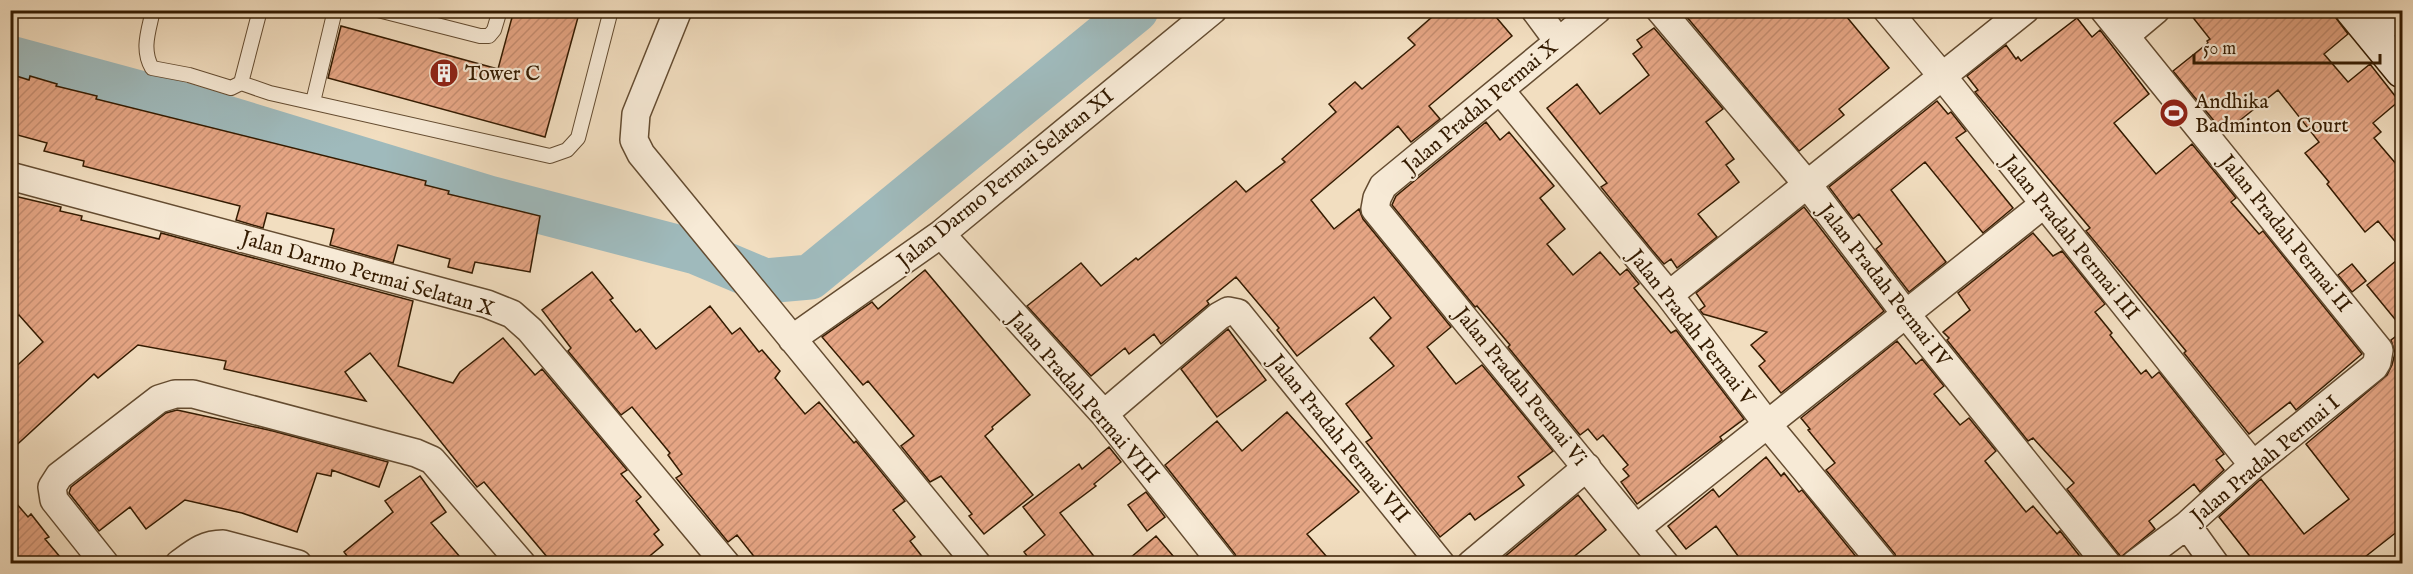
<svg xmlns="http://www.w3.org/2000/svg" width="2413" height="574" viewBox="0 0 2413 574" font-family="'IM FELL English',serif">
<style>
.lines{fill:none;stroke-linecap:round;stroke-linejoin:round}
.river{stroke:#9fbabc;stroke-width:45}
.building{fill:url(#building-hatch);stroke:#341b01;stroke-width:1.5}
.service-casing{stroke:#644c31;stroke-width:16}
.minor-casing{stroke:#644c31;stroke-width:30}
.secondary-casing{stroke:#341b01;stroke-width:36}
.service{stroke:#f7ead6;stroke-width:14}
.minor{stroke:#f7ead6;stroke-width:27}
.secondary{stroke:#f7ead6;stroke-width:33}
.labels{text-anchor:middle;stroke-width:4.5;stroke-linejoin:round;paint-order:stroke}
.poi-label{font-size:21px;fill:#341b01;stroke:#f7ead6;text-anchor:start}
.street-label{font-size:21px;fill:#341b01;stroke:#f7ead6}
</style>
<defs>
<pattern id="building-hatch" width="6" height="6" patternUnits="userSpaceOnUse" patternTransform="scale(1.5)"><rect width="6" height="6" fill="#e5a584"/><path d="M-1 1l2-2M0 6l6-6M5 7l2-2" fill="none" stroke="#c58d70"/></pattern>
</defs>
<rect width="100%" height="100%" fill="#f2dec0"/>
<filter id="stains"><feTurbulence type="fractalNoise" baseFrequency=".00333" numOctaves="4"/><feColorMatrix values="0 0 0 0 .2 0 0 0 0 .09 0 0 0 0 .02 0 0 0 .5 -.17"/></filter>
<radialGradient id="worn" r=".72"><stop offset=".6" stop-color="#630" stop-opacity="0"/><stop offset="1" stop-color="#630" stop-opacity=".3"/></radialGradient>
<g class="lines">
<path class="river" d="M10,58L180,104L489,198L696,252L765,281L810,277L1136,10"/>
</g>
<path class="building" d="M514,10H580L545,137L328,78L341,26L498,69Z
M1440,10H1490L1512,36L1429,106L1440,119L1411,142L1398,126L1311,200L1334,229L1359,209L1363,219L1451,327L1427,347L1456,384L1482,365L1553,451L1518,477L1524,485L1475,520L1470,513L1440,537L1366,442L1372,438L1346,404L1394,366L1370,338L1391,318L1374,297L1297,356L1277,330L1279,328L1236,277L1207,301L1209,304L1161,344L1154,334L1129,354L1125,348L1091,376L1027,306L1081,263L1101,286L1136,258L1138,260L1236,181L1246,192L1285,162L1282,159L1336,112L1329,104L1355,82L1362,89L1415,45L1408,38Z
M1681,10H1841L1889,68L1839,109L1844,115L1799,151Z
M2187,10H2330L2348,34L2324,54L2348,82L2370,64L2399,101L2373,123L2381,132L2374,138L2403,172V251L2378,221L2365,232L2327,184L2329,182L2305,153L2319,142L2278,90L2224,133L2173,71L2208,43L2207,41L2210,39Z
M2077,18L2092,37L2100,30L2149,94L2114,123L2156,174L2192,144L2236,198L2231,202L2259,234L2263,231L2362,354L2296,410L2290,402L2249,434L2184,353L2186,351L2086,231L2090,228L1975,92L1978,90L1967,76L2006,45L2016,59L2018,57L2021,61Z
M1654,28L1723,109L1706,122L1734,159L1726,165L1739,182L1698,214L1717,237L1677,268L1671,259L1664,264L1652,250L1601,187L1607,183L1547,108L1577,84L1600,114L1649,75L1633,54L1642,47L1637,40Z
M10,74L29,80L30,76L57,84L56,86L97,96L96,99L426,181L425,185L449,191L448,194L540,216L530,272L475,262L472,273L448,267L450,259L398,245L393,263L330,245L334,229L267,213L263,228L236,220L240,206L83,166L84,161L44,151L47,143L10,133Z
M1937,101L1948,114L1951,112L1966,131L1956,138L2013,208L1983,233L1925,162L1891,190L1946,262L1909,292L1876,249L1882,244L1859,214L1853,219L1829,187Z
M1486,122L1500,140L1509,132L1554,186L1540,198L1565,229L1547,244L1573,275L1600,252L1620,275L1627,269L1639,284L1634,288L1671,333L1676,330L1744,419L1720,437L1722,440L1637,504L1621,482L1629,476L1623,469L1628,465L1603,435L1597,440L1588,429L1580,435L1508,347L1510,345L1477,306L1475,307L1392,205L1396,196Z
M10,195L61,207L60,211L82,216L81,220L159,239L161,233L413,301L398,366L453,383L460,372L503,338L535,375L542,369L627,470L621,474L641,497L636,501L659,530L654,534L663,545L640,564H553L484,482L477,487L370,353L345,372L366,401L224,369L226,361L138,345L98,378L94,374L10,451V372L43,342L19,315L10,322Z
M1804,207L1884,311L1781,393L1759,366L1765,361L1751,345L1767,332L1703,314L1700,310L1705,306L1696,293Z
M2033,233L2053,256L2062,251L2105,304L2095,312L2112,333L2110,335L2141,374L2146,370L2152,378L2159,372L2224,454L2216,460L2224,470L2200,492L2194,484L2149,521L2155,529L2121,557L2067,489L2074,483L2033,438L2028,441L1947,340L1949,338L1943,332L1970,310L1958,293Z
M2403,255V329L2367,285Z
M2352,264L2366,281L2352,292L2338,275Z
M925,270L1030,395L992,427L993,429L985,436L1033,495L984,534L969,516L972,514L941,476L930,482L901,446L914,436L868,381L863,385L822,337L872,302L878,309Z
M592,272L613,298L610,300L636,332L640,329L656,349L710,306L732,334L740,328L759,352L762,350L780,371L775,378L805,414L819,402L854,443L856,441L905,501L893,510L915,537L910,541L928,564H760L737,535L728,542L676,478L682,474L668,455L670,453L632,407L621,415L568,351L571,348L542,310Z
M1228,329L1266,380L1217,417L1181,369Z
M2403,331V527L2356,564H2256L2219,517L2261,479L2304,534L2349,499L2306,444L2387,375L2392,365L2395,353L2391,340Z
M1897,341L1916,364L1922,359L1944,386L1934,394L1960,425L1969,418L1996,451L1985,461L2026,512L2033,506L2057,534L2060,531L2086,564H1898L1895,554L1826,470L1835,463L1808,430L1810,429L1801,418Z
M177,410L273,431L388,462L379,487L332,470L331,476L317,473L297,532L242,513L185,500L146,529L130,507L99,531L69,493L71,487L166,413Z
M1287,412L1359,492L1307,534L1333,564H1238L1235,554L1165,465L1217,421L1242,451Z
M1109,447L1121,462L1094,484L1096,486L1060,513L1100,564H1033L1024,552L1045,535L1023,507L1079,464L1082,469Z
M1766,457L1781,476L1784,473L1799,492L1802,490L1862,564H1744L1716,526L1686,549L1668,526L1713,489L1719,497Z
M420,476L446,512L431,523L466,564H353L344,552L393,512L385,501Z
M1146,492L1165,517L1147,531L1128,505Z
M1578,495L1606,530L1565,564H1496Z
M10,496L28,517L31,514L49,537L45,539L66,564H10Z
M1156,536L1180,564H1123Z"/>
<g class="lines">
<g class="service-casing">
<path id="service" d="M153,10C149,30 141,49 152,68L189,75L231,88L241,83L260,10
M378,10L480,36H489L494,30L500,10
M241,83L270,93L550,156L567,150L578,138L611,10
M313,102L335,10"/>
</g>
<g class="minor-casing">
<path id="minor" d="M678,10L636,114L634,140L641,154L977,564
M1535,10L1558,41
M1597,10L1383,186L1377,198L1375,209L1665,564
M1660,10L1807,184L1905,313L2107,564
M1887,10L1943,77L2253,465
M2104,10L2379,350L2377,362L2374,367L2253,465L2187,525L2135,564
M2125,36L2156,10
M1500,90L1669,295L1768,425L1883,564
M10,176L487,304L512,314L530,330L726,564
M941,234L1104,414L1223,564
M1669,295L2025,10
M792,339L941,234L1213,10
M1104,414L1219,316L1228,311L1238,313L1441,564
M2187,525L2215,564
M1637,528L2044,204
M105,564L54,500L52,487L59,476L159,399L175,394H193L416,453L432,460L522,564
M179,564C194,553 204,544 223,544L298,564
M1471,564L1587,467"/>
</g>
<g class="secondary-casing">
<path id="secondary" d="M2352,10L2402,71
M2394,10L2402,21"/>
</g>
<use href="#service" class="service"/>
<use href="#minor" class="minor"/>
<use href="#secondary" class="secondary"/>
</g>
<defs>
<g id="building-disc" transform="scale(1.5)"><circle r="9.5" fill="#8f2418" stroke="#f7ead6"/><path d="M-4-6H4V6H1V3H-1V6H-4ZM-2.5-4.3h1.7v1.8h-1.7ZM.8-4.3h1.7v1.8H.8ZM-2.5-1h1.7V.8h-1.7ZM.8-1h1.7V.8H.8Z" fill="#fff"/></g>
<g id="stadium-disc" transform="scale(1.5)"><circle r="9.5" fill="#8f2418" stroke="#f7ead6"/><path d="M0-5a6.5 5 0 1 0 0 10a6.5 5 0 1 0 0-10ZM-3.5-1.8h7v3.6h-7Z" fill="#fff"/></g>
</defs>
<g fill-rule="evenodd">
<use href="#building-disc" x="444" y="73"/>
<use href="#stadium-disc" x="2174" y="113"/>
</g>
<g class="labels">
<g class="poi-label">
<text x="465" y="80">Tower C</text>
<text x="2195" y="108">Andhika<tspan x="2195" dy="24">Badminton Court</tspan></text>
</g>
<g class="street-label">
<text transform="translate(1480 106) rotate(-40)" y="7">Jalan Pradah Permai X</text>
<text transform="translate(1005 178) rotate(-39)" y="7">Jalan Darmo Permai Selatan XI</text>
<text transform="translate(2286 233) rotate(51)" y="7">Jalan Pradah Permai II</text>
<text transform="translate(2071 237) rotate(51)" y="7">Jalan Pradah Permai III</text>
<text transform="translate(368 273) rotate(16)" y="7">Jalan Darmo Permai Selatan X</text>
<text transform="translate(1885 285) rotate(52)" y="7">Jalan Pradah Permai IV</text>
<text transform="translate(1692 327) rotate(52)" y="7">Jalan Pradah Permai V</text>
<text transform="translate(1521 386) rotate(51)" y="7">Jalan Pradah Permai Vi</text>
<text transform="translate(1084 397) rotate(49)" y="7">Jalan Pradah Permai VIII</text>
<text transform="translate(1340 438) rotate(51)" y="7">Jalan Pradah Permai VII</text>
<text transform="translate(2265 459) rotate(-40)" y="7">Jalan Pradah Permai I</text>
</g>
</g>
<rect width="2413" height="574" fill="none" stroke="#f2dec0" stroke-width="36"/>
<rect x="12" y="12" width="2389" height="550" fill="none" stroke="#341b01" stroke-width="3"/>
<rect x="18" y="18" width="2377" height="538" fill="none" stroke="#341b01" stroke-width="1.5"/>
<path d="M2194 54v9h186v-9" fill="none" stroke="#341b01" stroke-width="3"/>
<text x="2203" y="54" font-size="18" fill="#341b01" stroke="#f7ead6" stroke-width="4.5" paint-order="stroke">50 m</text>
<rect width="100%" height="100%" filter="url(#stains)"/>
<rect width="100%" height="100%" fill="url(#worn)"/>
</svg>
